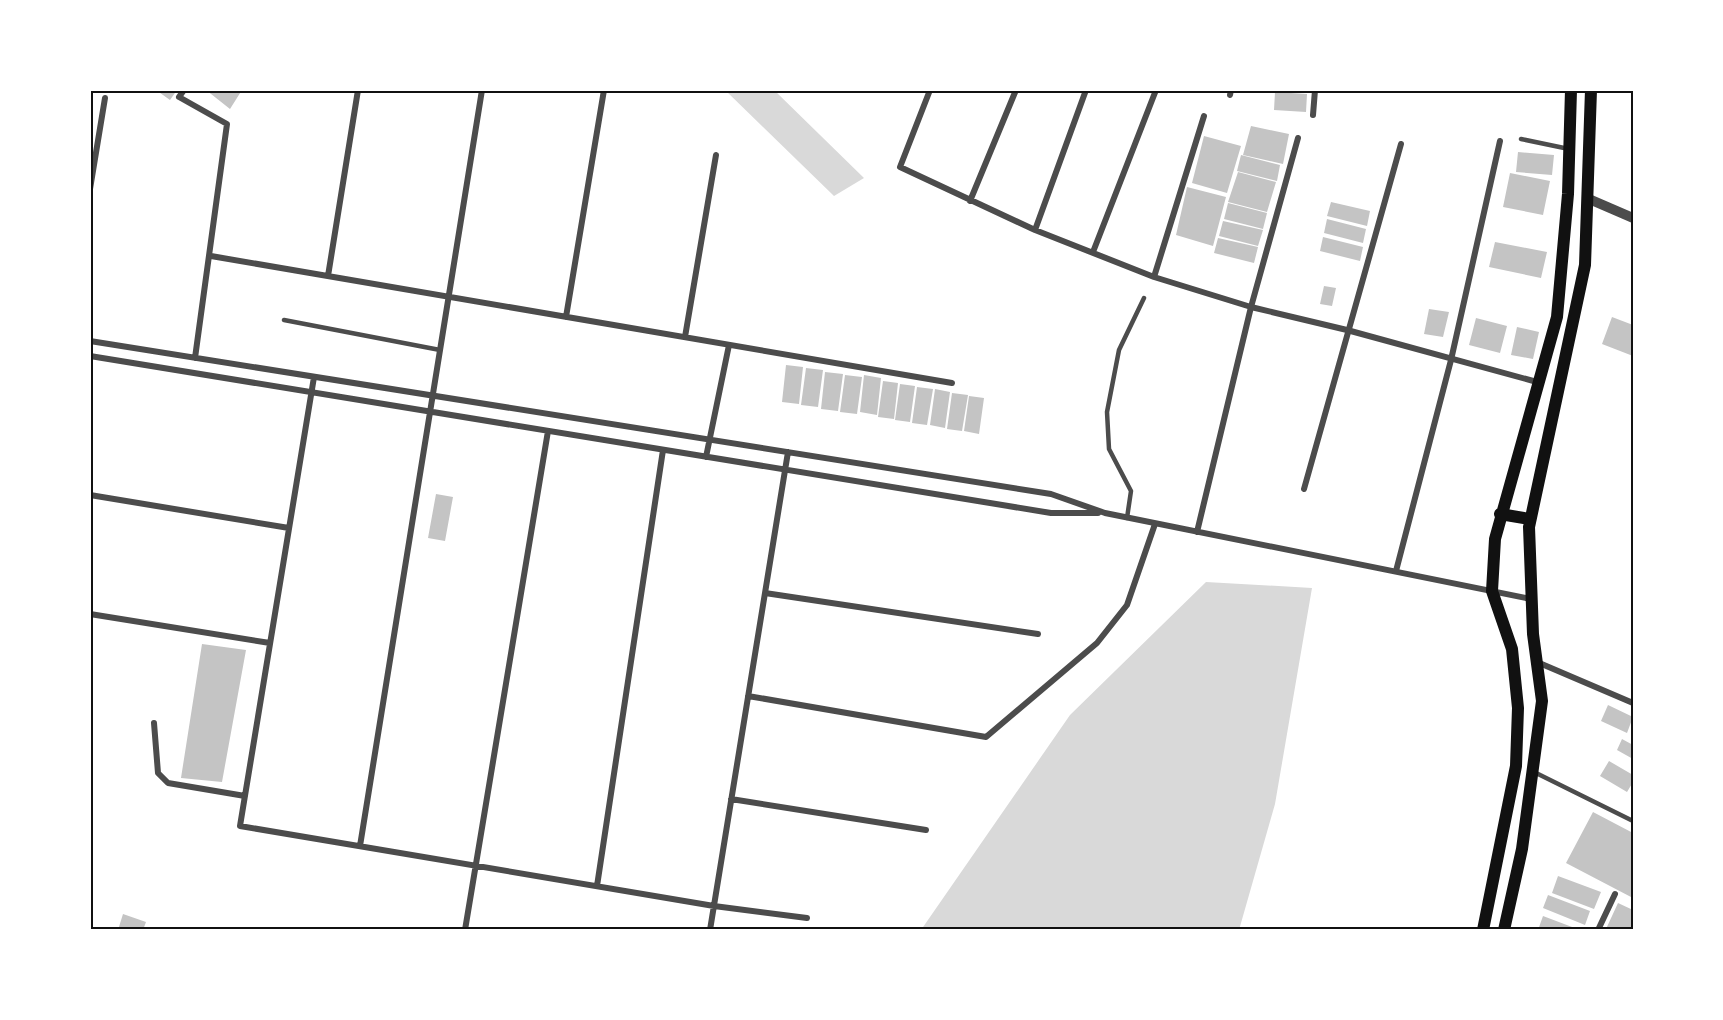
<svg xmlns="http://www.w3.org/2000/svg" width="1723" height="1020" viewBox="0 0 1723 1020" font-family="Quicksand,sans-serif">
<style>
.water{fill:#d9d9d9}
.building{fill:#c4c4c4}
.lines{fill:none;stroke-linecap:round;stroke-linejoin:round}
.service{stroke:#4c4c4c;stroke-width:4.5}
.minor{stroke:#4c4c4c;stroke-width:6}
.tertiary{stroke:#4c4c4c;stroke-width:10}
.secondary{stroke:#111;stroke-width:12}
.neatline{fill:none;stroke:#111;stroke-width:2}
</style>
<rect width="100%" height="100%" fill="#fff"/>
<path class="water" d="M725,90H774L864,178L834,196Z
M1206,582L1312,588L1275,804L1239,930H921L1070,715Z"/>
<path class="building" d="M156,90H177L170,100Z
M206,90H242L230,109Z
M1275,92L1307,94L1306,112L1274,110Z
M1251,126L1289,134L1283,164L1243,155Z
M1204,136L1241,146L1227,193L1192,183Z
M1518,152L1554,155L1552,175L1516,172Z
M1241,155L1280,165L1277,181L1237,171Z
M1238,172L1276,182L1267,212L1228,202Z
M1510,173L1550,181L1543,215L1503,207Z
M1187,187L1226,197L1213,246L1176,235Z
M1331,202L1370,211L1367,226L1327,216Z
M1228,203L1267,213L1263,229L1224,219Z
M1327,219L1366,229L1363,243L1324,233Z
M1223,221L1263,230L1258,246L1219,236Z
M1323,237L1363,247L1360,261L1320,251Z
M1218,238L1258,247L1254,263L1214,253Z
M1495,242L1547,252L1541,278L1489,267Z
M1324,286L1336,288L1332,306L1320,304Z
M1429,309L1449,312L1443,337L1424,334Z
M1612,317L1633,325V356L1602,344Z
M1476,318L1507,326L1500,353L1469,345Z
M1517,327L1539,332L1533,359L1511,355Z
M786,365L803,367L799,404L782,402Z
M806,368L823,370L818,407L801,405Z
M825,372L843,374L838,411L821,409Z
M845,375L862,377L857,414L840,412Z
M864,375L881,378L877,415L860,412Z
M883,381L898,383L894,419L878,417Z
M900,384L915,386L910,422L895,420Z
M917,387L933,389L927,425L912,423Z
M935,389L950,392L945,428L930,425Z
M952,393L968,395L962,431L947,429Z
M969,396L984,398L979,434L964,431Z
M436,494L453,497L445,541L428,538Z
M202,644L246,650L222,782L181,778Z
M1608,705L1633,717L1627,733L1601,721Z
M1622,739L1633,745V759L1617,750Z
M1609,761L1633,775V782L1627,792L1600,776Z
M1593,812L1633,833L1631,897L1566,863Z
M1558,876L1601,892L1594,909L1552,893Z
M1548,895L1590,911L1585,925L1543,908Z
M1618,903L1633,910V930L1606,929Z
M123,914L146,922L143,930H118Z
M1543,916L1580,930H1538Z"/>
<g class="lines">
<path class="service" d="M1521,139L1569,149
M284,320L440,350
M1127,518L1131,491L1109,449L1107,412L1119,350L1144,298
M1534,772L1633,821"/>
<path class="minor" d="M184,90L179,97L227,124L195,358
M930,90L900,167L1035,230L1154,277L1251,307L1347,330L1537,382
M1230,95L1231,90
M1313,115L1315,90
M90,189L105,98
M970,201L1016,90
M1035,230L1086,90
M1093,252L1156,90
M211,256L952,383
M328,276L358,90
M1154,277L1204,116
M566,317L604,90
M685,337L716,155
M90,341L1051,494L1105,513L1531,599
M90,356L1051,513H1098
M314,377L240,826L714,906L807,918
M706,457L729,345
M1304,489L1401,144
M90,495L289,528
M1197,532L1251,307L1298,138
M1396,571L1451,360L1500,141
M765,593L1038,634
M90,614L270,643
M1537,662L1633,703
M748,696L986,737L1097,643L1127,605L1155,524
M154,723L158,773L168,783L245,796
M731,799L926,830
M360,846L482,90
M597,886L663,450
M465,930L548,431
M710,930L788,452
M1598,930L1615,894"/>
<path class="tertiary" d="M1589,199L1633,218"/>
<path class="secondary" d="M1500,514L1530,519
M1483,930L1516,766L1518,708L1512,649L1492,591L1495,539L1557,317L1568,194L1571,90
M1504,930L1522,849L1542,701L1533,634L1529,527L1585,265L1591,90"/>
</g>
<rect width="1723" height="1020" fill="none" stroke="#ffffff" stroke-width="183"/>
<rect x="92" y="92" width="1540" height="836" class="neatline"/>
</svg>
